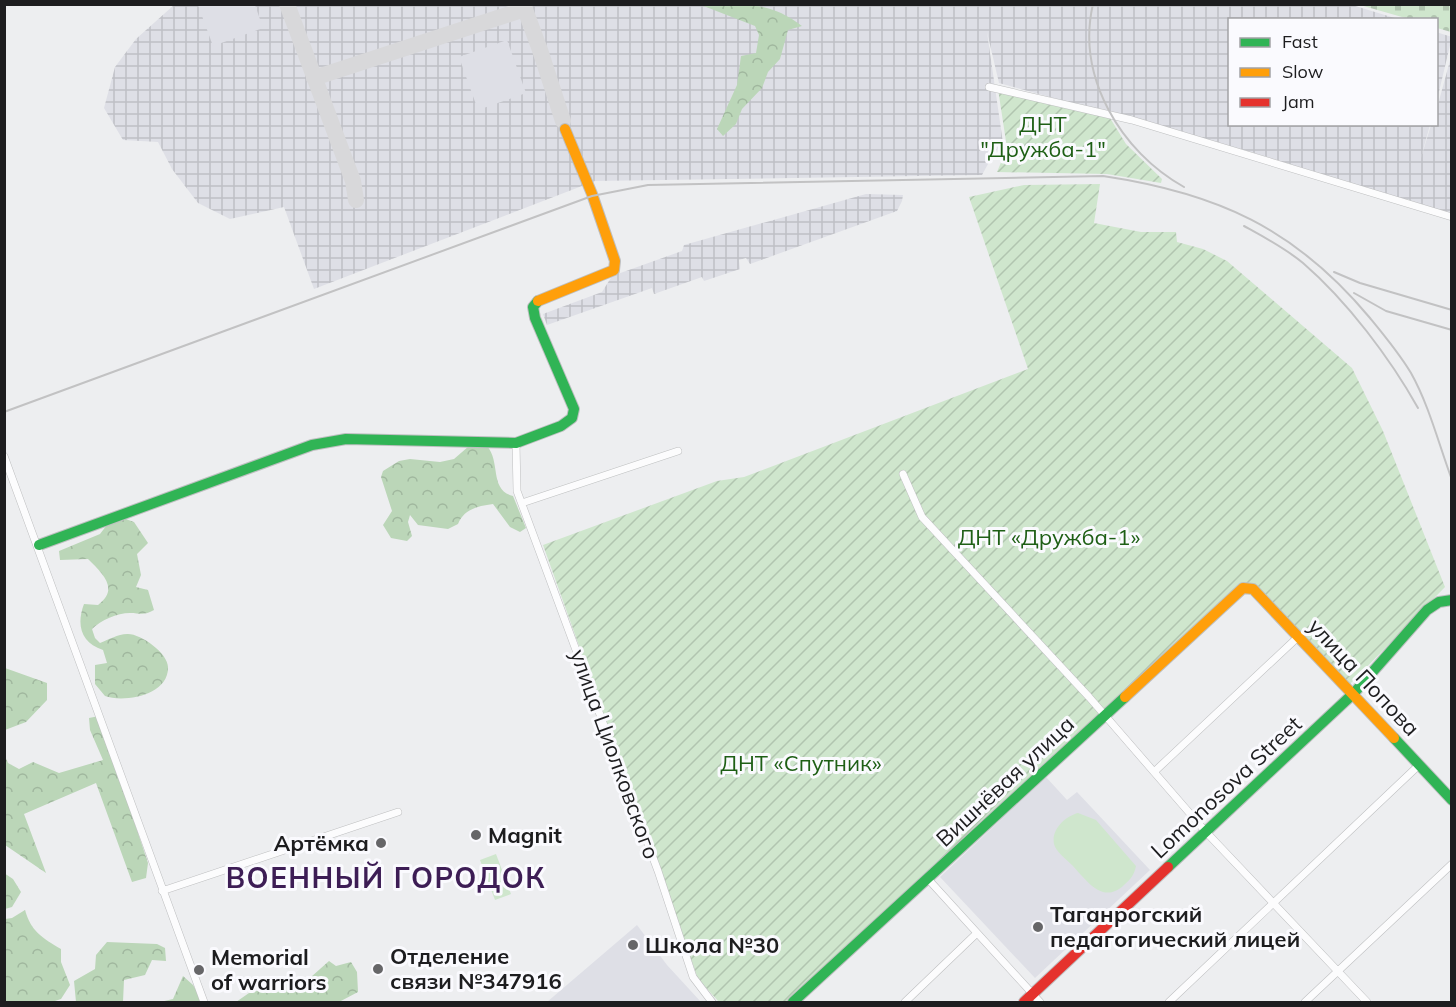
<svg xmlns="http://www.w3.org/2000/svg" width="1456" height="1007" viewBox="0 0 1456 1007" font-family="Mulish,sans-serif">
<style>
.industrial{fill:url(#industrial-grid)}
.built{fill:#dedfe6}
.forest{fill:url(#forest-crowns)}
.cemetery{fill:url(#cemetery-stones)}
.garden{fill:url(#garden-furrows)}
.pitch{fill:#cfe6cd}
.lines{fill:none;stroke-linecap:round;stroke-linejoin:round}
.taxiway{stroke:#d8d8da;stroke-width:16}
.street-casing{stroke:#bebfc0;stroke-width:8}
.fast-casing{stroke:#bebfc0;stroke-width:12}
.slow-casing{stroke:#bebfc0;stroke-width:12}
.jam-casing{stroke:#bebfc0;stroke-width:12}
.street{stroke:#fcfcfd;stroke-width:7}
.fast{stroke:#30b455;stroke-width:10}
.slow{stroke:#ff9f0a;stroke-width:10}
.jam{stroke:#e5322d;stroke-width:10}
.rail{stroke:#c2c2c3;stroke-width:2}
.poi-dot{fill:#666668;stroke:#fafafe;stroke-width:2}
.labels{text-anchor:middle;stroke-width:6;stroke-linejoin:round;paint-order:stroke}
.park-label{font-size:22px;fill:#1e5f15;stroke:#fafafe}
.street-label{font-size:22px;fill:#1d1d1f;stroke:#fafafe}
.poi-label{font-size:22px;font-weight:bold;fill:#1d1d1f;stroke:#fafafe;text-anchor:start}
.district-label{font-size:28px;font-weight:bold;letter-spacing:1.5px;fill:#3d1d55;stroke:#fafafe}
</style>
<defs>
<pattern id="industrial-grid" width="8" height="8" patternUnits="userSpaceOnUse" patternTransform="scale(1.5)"><rect width="8" height="8" fill="#dedfe6"/><path d="M0 4h8M4 0v8" fill="none" stroke="#bebfc5"/></pattern>
<pattern id="forest-crowns" width="20" height="18" patternUnits="userSpaceOnUse" patternTransform="scale(1.5)"><rect width="20" height="18" fill="#bbd6b8"/><path d="M2 6a3 3 0 1 1 6 0M12 15a3 3 0 1 1 6 0" fill="none" stroke="#a0b79e"/></pattern>
<pattern id="cemetery-stones" width="16" height="16" patternUnits="userSpaceOnUse" patternTransform="scale(1.5)"><rect width="16" height="16" fill="#cfe6cd"/><path d="M2 7V4a2 2 0 0 1 4 0v3zM10 15v-3a2 2 0 0 1 4 0v3z" fill="#b1c5b0"/></pattern>
<pattern id="garden-furrows" width="10" height="10" patternUnits="userSpaceOnUse" patternTransform="scale(1.5)"><rect width="10" height="10" fill="#cfe6cd"/><path d="M-1 1l2-2M0 10L10 0M9 11l2-2" fill="none" stroke="#b1c5b0"/></pattern>
</defs>
<rect width="100%" height="100%" fill="#edeef0"/>
<path class="industrial" d="M174,5H1352L1398,19L1230,20V124L1430,125L1420,161L1431,125L1436,124L1437,108L1451,57V215L1251,152L999,83L987,32L1003,143L994,153L982,175L595,181L314,289L284,207L230,219L198,203L172,169L158,142L123,140L104,108L115,67L136,39Z
M1436,32L1452,37L1437,100H1436Z
M866,194L903,195L902,201L897,211L750,264L746,258L739,260L740,269L704,281L702,277L654,294L652,288L547,325L543,314L602,292L612,276L682,251L684,245Z"/>
<path class="built" d="M198,5H255L263,28L213,46Z
M507,40L526,93L478,110L459,57Z
M1046,777L1067,800L1077,792L1150,870L1035,978L940,877Z
M637,925L667,965L701,1002H547Z"/>
<path class="forest" d="M701,5C742,4 768,0 802,26L788,30L780,59L768,72L762,88L742,109L736,124L723,136L717,129L737,85L741,56L756,53L759,35L755,26Z
M469,446H487C501,462 489,490 513,496L526,528L520,532L510,527L493,504C478,506 464,509 458,524L448,529L418,525L410,515L408,522L412,536L407,541L391,538L383,525L392,511L381,477L383,471L399,461L410,459L440,462L454,459Z
M120,517L134,522L148,543L137,554L141,575L136,587L148,590L154,610C144,616 140,613 130,613C117,613 101,620 92,629L95,638L100,643C108,640 118,634 127,634C140,633 168,653 168,667C169,695 124,703 105,696L95,684V665L107,663L103,650C81,643 76,625 84,604L98,605C120,589 102,573 88,559L60,560L59,551L100,534L110,521Z
M5,668L47,683V700L26,722L5,730Z
M99,716L148,863L146,878L132,882L96,783L24,814L46,873L5,845L4,754L8,763L19,769L33,762L59,773L103,760L90,730L89,718Z
M4,873L13,879L21,892L12,907L5,909Z
M25,910C31,931 42,938 61,949V962L70,985L61,999L52,1002H5V919L12,918Z
M107,942L157,944L165,948L166,961L152,960L145,975L124,980L123,1002H76L74,981L95,969L96,955Z
M329,961L336,966L351,962L357,972L358,992L339,1002H236L249,993L311,977Z
M183,976L193,985L203,1002H160L173,999Z"/>
<path class="cemetery" d="M1360,5H1451V32L1437,28L1436,20L1409,19Z"/>
<path class="garden" d="M998,89L1110,118L1126,144L1162,179L1161,183L1107,174L997,172L1007,148Z
M1100,184L1094,223L1141,232H1176L1177,242L1203,249L1227,261L1352,368L1383,431L1445,587L1350,684L1258,587L1249,583L1238,587L792,1002H719L698,979L543,545L717,481L744,477L1028,369L969,197L1024,185Z"/>
<path class="pitch" d="M1078,813L1096,820L1136,866C1134,875 1131,879 1124,885C1103,905 1087,881 1072,865C1066,859 1056,852 1054,844C1051,829 1066,816 1078,813Z
M496,854L511,894L495,900L480,860Z"/>
<g class="lines">
<path class="taxiway" d="M287,4L353,181L356,200
M523,4L540,50L563,121
M314,78L525,9"/>
<g class="street-casing">
<path id="street" d="M989,87L1132,120L1452,217
M516,443L517,491L658,871L693,977L712,1002
M4,456L204,1002
M903,474L922,517L1089,697L1206,832L1367,1002
M522,503L678,451
M1154,772L1299,636
M928,879L1040,1002
M162,891L398,812
M905,1002L977,933
M1169,1002L1419,765
M1305,1002L1452,864"/>
</g>
<g class="fast-casing">
<path id="fast" d="M39,545L312,445L346,439L516,443L561,426L572,418L574,409L535,318L533,307L538,301
M1394,738L1452,800
M1168,867L1354,693L1427,610L1439,602L1452,600
M793,1002L1125,697"/>
</g>
<g class="slow-casing">
<path id="slow" d="M538,301L614,270L615,261L592,194L565,129
M1125,697L1243,588L1253,589L1394,738"/>
</g>
<g class="jam-casing">
<path id="jam" d="M1024,1002L1168,867"/>
</g>
<use href="#street" class="street"/>
<use href="#fast" class="fast"/>
<use href="#slow" class="slow"/>
<use href="#jam" class="jam"/>
<path class="rail" d="M1093,4C1076,77 1121,152 1184,187
M1244,226C1264,237 1285,248 1303,263C1347,301 1390,358 1418,408
M1334,272L1360,283L1452,310
M1354,293L1386,311L1452,330
M4,412L592,196L648,185L1103,176C1217,193 1295,228 1370,318C1384,335 1399,353 1411,373C1429,405 1439,445 1452,480"/>
</g>
<g class="poi-dot">
<circle cx="476" cy="835" r="6"/>
<circle cx="381" cy="843" r="6"/>
<circle cx="1038" cy="927" r="6"/>
<circle cx="633" cy="945" r="6"/>
<circle cx="378" cy="969" r="6"/>
<circle cx="199" cy="970" r="6"/>
</g>
<g class="labels">
<g class="park-label">
<text x="1043" y="132">ДНТ<tspan x="1043" dy="25">"Дружба-1"</tspan></text>
<text x="1049" y="545">ДНТ «Дружба-1»</text>
<text x="801" y="771">ДНТ «Спутник»</text>
</g>
<g class="street-label">
<text transform="translate(1364 677) rotate(47)" y="8">улица Попова</text>
<text transform="translate(615 754) rotate(70)" y="8">улица Циолковского</text>
<text transform="translate(1005 781) rotate(-43)" y="8">Вишнёвая улица</text>
<text transform="translate(1226 787) rotate(-43)" y="8">Lomonosova Street</text>
</g>
<g class="poi-label">
<text x="488" y="843">Magnit</text>
<text x="369" y="851" text-anchor="end">Артёмка</text>
<text x="1050" y="922">Таганрогский<tspan x="1050" dy="25">педагогический лицей</tspan></text>
<text x="645" y="953">Школа №30</text>
<text x="390" y="964">Отделение<tspan x="390" dy="25">связи №347916</tspan></text>
<text x="211" y="965">Memorial<tspan x="211" dy="25">of warriors</tspan></text>
</g>
<g class="district-label">
<text x="386" y="888">ВОЕННЫЙ ГОРОДОК</text>
</g>
</g>
<rect width="1456" height="1007" fill="none" stroke="#1d1d1f" stroke-width="12"/>
<rect x="1228" y="18" width="210" height="108" fill="#fafafe" stroke="#a2a2a5" stroke-width="1.5"/>
<rect x="1240" y="38" width="30" height="9" fill="#30b455" stroke="#a2a2a5" stroke-width="1.5"/>
<text x="1282" y="48" font-size="18" fill="#1d1d1f">Fast</text>
<rect x="1240" y="68" width="30" height="9" fill="#ff9f0a" stroke="#a2a2a5" stroke-width="1.5"/>
<text x="1282" y="78" font-size="18" fill="#1d1d1f">Slow</text>
<rect x="1240" y="98" width="30" height="9" fill="#e5322d" stroke="#a2a2a5" stroke-width="1.5"/>
<text x="1282" y="108" font-size="18" fill="#1d1d1f">Jam</text>
</svg>
